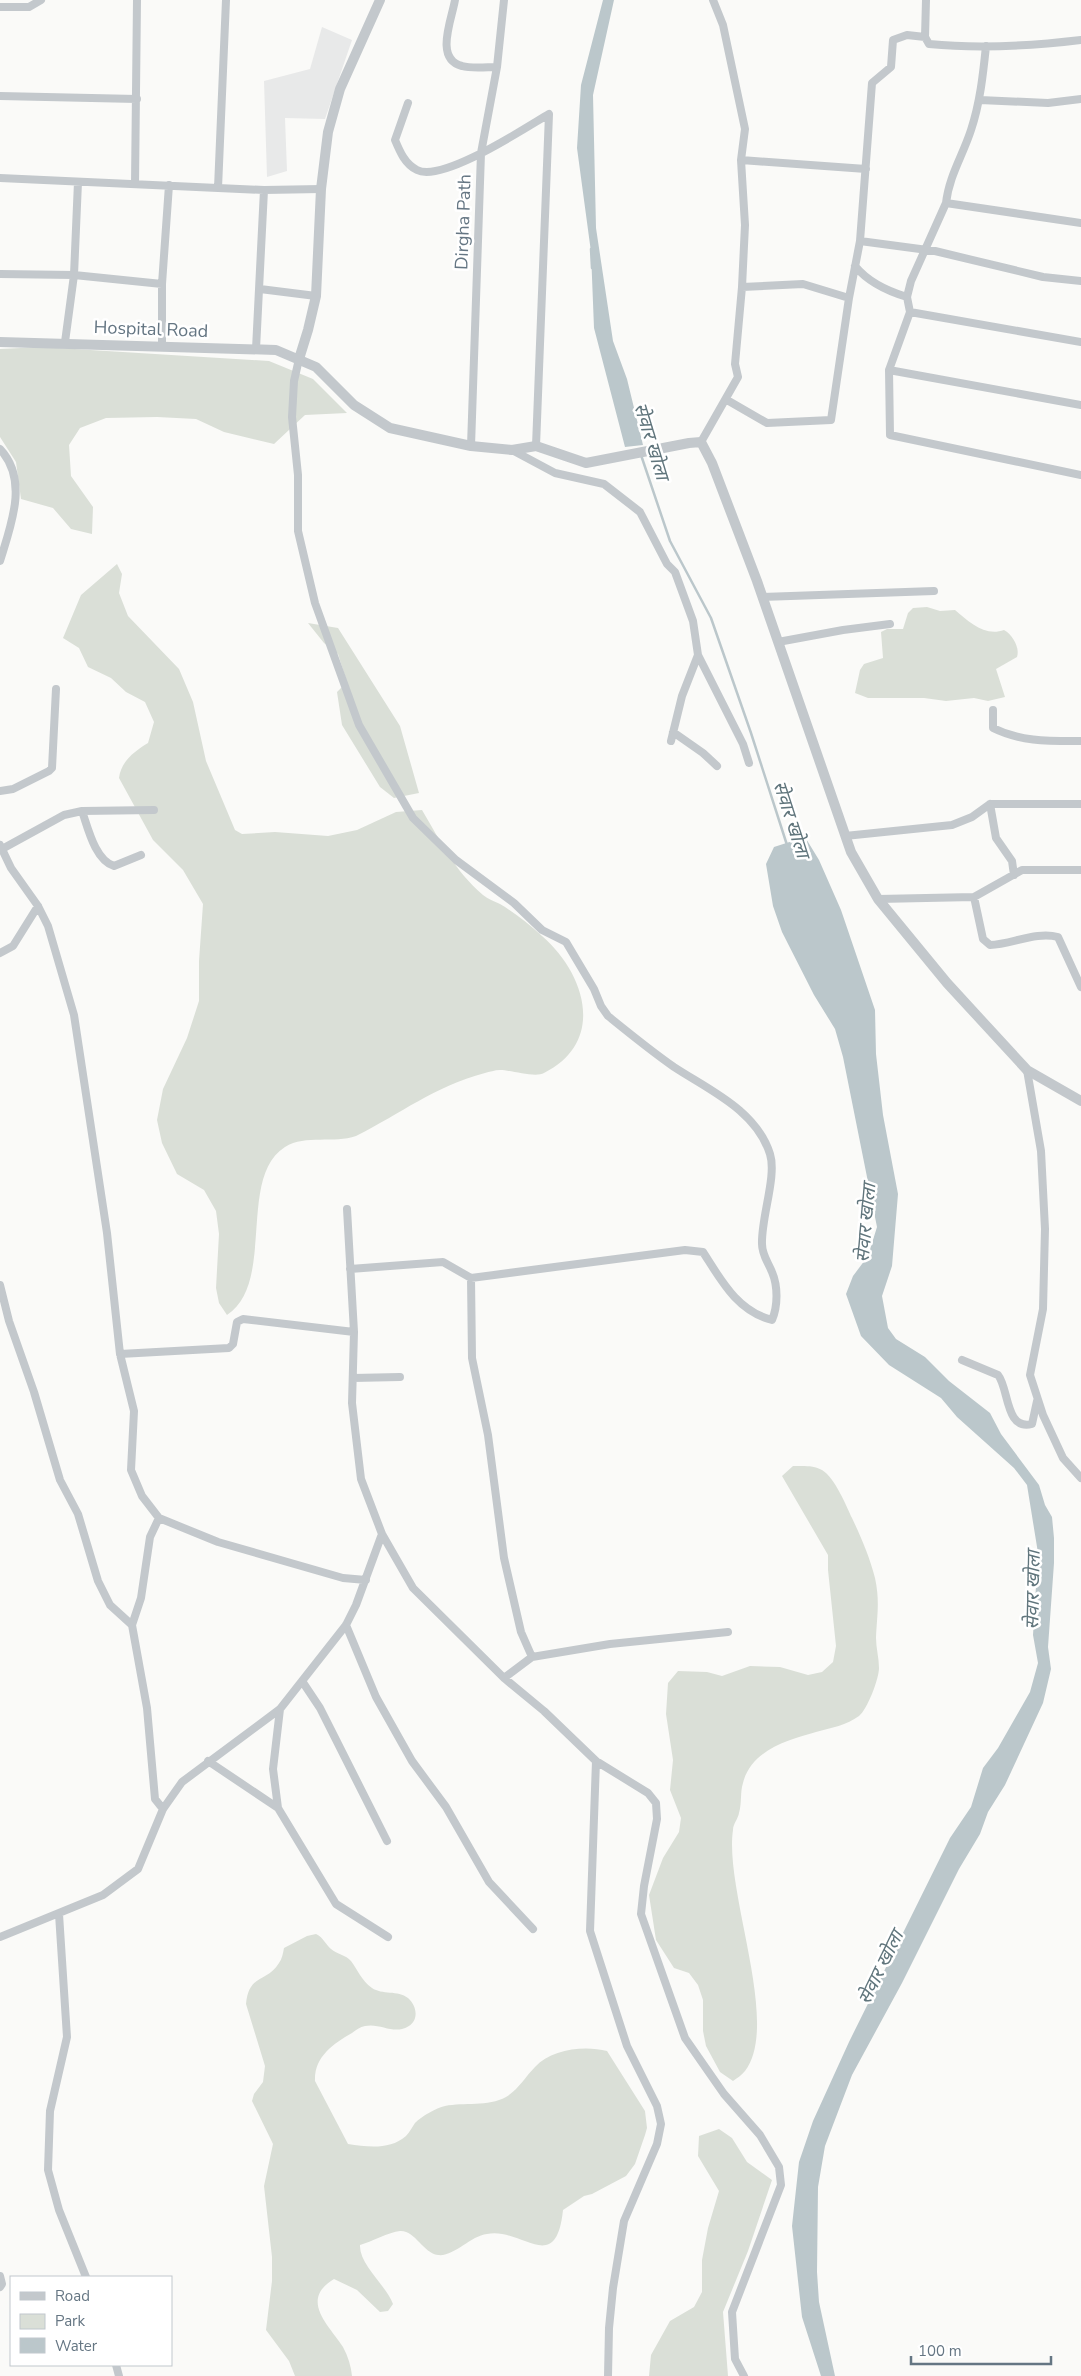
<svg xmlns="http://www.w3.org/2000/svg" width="1081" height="2376" viewBox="0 0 1081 2376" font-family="'Nunito Sans','Noto Sans Devanagari',sans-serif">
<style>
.built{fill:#e8e9e9}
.green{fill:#dadfd7}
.water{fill:#bbc7cb}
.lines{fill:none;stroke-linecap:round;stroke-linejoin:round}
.stream{stroke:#bbc7cb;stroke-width:2.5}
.minor{stroke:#c3c8cc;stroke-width:8}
.tertiary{stroke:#c3c8cc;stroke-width:10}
.labels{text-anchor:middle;stroke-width:5;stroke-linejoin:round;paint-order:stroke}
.street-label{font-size:18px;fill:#657683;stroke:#fff}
.water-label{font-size:19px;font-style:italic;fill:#60757c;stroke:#fff}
</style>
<rect width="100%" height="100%" fill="#fafaf8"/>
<path class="built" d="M322,27L352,40L325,119L285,118L287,171L267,177L264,81L310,69Z"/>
<path class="green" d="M42,347L269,361L313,379L347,413L305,415L274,444L224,432L196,419L157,417L106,418L80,428L69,445L71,476L93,507L92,534L71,529L53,508L21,499L16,462L0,437V349Z
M117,564L122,574L119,593L128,616L179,669L193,702L206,761L235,830L242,834L275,832L328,836L357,830L396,812L422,810C441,842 454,870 483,895C488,899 494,901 500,904C515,913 529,924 542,936C586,974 606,1042 544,1073C535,1078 511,1070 500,1070C495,1070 489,1072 485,1073C433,1087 402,1113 356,1136C334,1144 306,1134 285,1147C237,1177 276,1283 227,1315L219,1303L216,1288L219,1234L216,1211L204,1190L177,1174L162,1143L157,1120L163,1089L187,1038L199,1001V961L203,904L183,870L153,840L119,778C121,761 135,751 148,743L154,722L145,702L126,692L111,678L88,667L79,648L63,638L81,595Z
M927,607L940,611L955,610C969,622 985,637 1004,630C1013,635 1020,648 1017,657L996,669L1005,697L988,701L974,698L946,701L924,698H868L855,693L860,670L864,664L883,658L881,632L887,629H903L908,613L913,608Z
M308,623L338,628L400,726L419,793L394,798L380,787L342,725L337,692L347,682L338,654L324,643Z
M793,1466C803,1466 814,1465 822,1470C835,1478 846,1505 852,1518C861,1537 870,1558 875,1578C880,1601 877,1615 876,1638C876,1648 879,1658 879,1668C879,1679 867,1710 859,1716C847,1725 831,1728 816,1732C788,1740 751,1750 743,1783C740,1792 742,1803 739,1813C738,1819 733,1824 733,1830C724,1891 781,2024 745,2071C742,2075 737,2078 733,2081L720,2072L706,2046L703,2031V2000L698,1985L689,1973L674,1968L656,1940L649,1895L663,1858L679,1832L681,1818L670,1790L673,1760L666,1714L668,1683L678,1671L707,1672L722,1676L750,1666L780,1667L808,1675L822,1672L833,1662L836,1646L828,1570V1555L782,1476Z
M316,1934C324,1938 325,1944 331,1949C337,1954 346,1955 351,1961C358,1970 361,1980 372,1988C382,1995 398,1990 408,1998C419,2008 419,2025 402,2029C390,2032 378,2023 365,2026C360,2027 356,2030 352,2033C333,2044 314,2057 315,2081L348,2144C368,2147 390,2150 406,2136C410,2132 412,2127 415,2123C422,2116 436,2108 445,2106C464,2102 488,2107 506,2097C519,2089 525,2077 535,2067C551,2049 585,2045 607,2051L645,2111L647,2128L645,2135L635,2164L626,2176L592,2194L584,2196L563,2210C556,2277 522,2227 487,2234C470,2236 454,2257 438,2255C423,2253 415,2230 400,2231C389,2232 371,2242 360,2245C359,2265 386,2285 393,2304L388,2311L380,2312L357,2290L334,2279C299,2300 329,2325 343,2347C348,2356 351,2366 352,2376H295L289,2361L266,2330L272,2281V2257L264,2186L273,2144L252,2101L254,2094L263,2082L265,2066L246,2004C249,1973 267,1983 279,1963C282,1959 283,1953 284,1948L307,1936Z
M719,2129L732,2138L747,2162L772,2180L748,2251L723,2312L728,2376H649L651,2355L670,2321L694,2307L702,2292V2260L708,2228L719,2191L698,2156L699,2136Z"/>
<path class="water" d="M603,0H614L593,95L596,228L613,341L627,379L643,445L625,447L594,328L591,252L577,148L581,85Z
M805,837L819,860L841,910L875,1010L876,1054L883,1115L898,1194L892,1266L882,1296L888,1328L896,1339L925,1357L949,1381L990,1413L1001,1434L1039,1485L1045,1505L1052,1517L1054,1538V1563L1048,1647L1051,1669L1043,1703L1005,1785L988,1812L980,1834L959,1869L902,1983L852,2075L825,2146L818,2187L817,2272L819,2302L835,2376H821L802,2317L792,2226L799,2162L813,2121L849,2042L950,1838L971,1807L983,1768L998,1748L1030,1692L1038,1663L1033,1635L1038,1553L1027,1485L1014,1468L957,1417L941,1398L889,1365L861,1336L846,1294L853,1276L868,1256L877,1227L843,1057L835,1029L814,995L782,932L773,906L766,864L774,847Z"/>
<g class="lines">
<path class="stream" d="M591,249L592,268
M641,455L670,541L711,618L751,733L787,845"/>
<path class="minor" d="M455,0C452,19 434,59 462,66C472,69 487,67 497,67
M0,7H29L41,0
M925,37L929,44C980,49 1031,46 1081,40
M986,46C983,75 980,103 971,130C963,155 949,176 946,203L911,281L907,297L910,312L889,370L890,435L1081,475
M0,96L137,99
M980,100L1048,103L1081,99
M408,103L395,140C400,152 405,164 417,170C442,183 525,128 549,114L536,446
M741,160L866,169
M0,178L264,190L321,189
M135,184L137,0
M218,188L226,0
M946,203L1081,223
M860,241L935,251L1043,277L1081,281
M855,266C868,282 887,291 907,297
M0,274L74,275L162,284
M742,287L803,284L849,298
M260,289L316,296
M910,312L1081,342
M65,342L74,275L78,182
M162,347V284L169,185
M256,349L264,190
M299,359L294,381L292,417L298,475V531L315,603L359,725L413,818L456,860L514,903L542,930L566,942L594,989L601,1006L608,1016C629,1033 651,1051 674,1067C709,1090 756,1110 770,1154C777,1176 761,1218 762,1244C762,1255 768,1262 772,1272C778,1286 778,1306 772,1320C737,1311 721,1280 703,1252L685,1250L471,1278L443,1262L350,1269
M889,370L1081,405
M727,400L767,423L831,420L849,298L860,241L872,83L891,67L893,40L907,35L925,37L926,0
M701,442L738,377L735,364L742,287L745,225L741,160L745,129L723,25L713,0
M471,446L481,153L497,67L504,0
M0,449C29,480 11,525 0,561
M512,450L555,473L604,484L640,512L667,564L675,572L693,621L698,655L682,696L671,741
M762,597L934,591
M778,642L843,630L890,624
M698,655L743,744L749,763
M993,710V728C1021,742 1050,741 1081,741
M673,732L703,753L717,766
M0,791L13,789L49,771L52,768L56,689
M82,811C88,828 95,860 114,866L141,855
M845,836L952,825L972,817L990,804
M0,845L11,868L38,906L48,926L74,1015L107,1233L120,1354L134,1411L131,1470L142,1496L159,1518L218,1542L343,1578L366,1580
M2,849L64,815L82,811L154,810
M1081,870H1022L974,897L983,939L990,945C1012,944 1037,931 1058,937L1081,987
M1014,875L1012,861L996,838L990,804H1081
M878,899L974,897
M0,953L13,946L38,906
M1027,1070L1041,1151L1045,1229L1043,1309L1030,1375L1043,1415L1063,1458L1081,1478
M347,1209L354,1332L352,1403L361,1479L382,1534L413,1588L504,1678L544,1711L596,1761L648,1793L656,1803L657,1819L644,1886L641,1914L685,2038L724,2094L760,2135L779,2167L781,2185L732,2312L735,2359L744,2376
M471,1278L472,1358L488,1435L504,1558L521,1632L532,1657
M0,1285L9,1321L34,1392L60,1480L78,1514L98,1581L110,1605L132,1625
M120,1354L229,1348L233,1344L237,1322L243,1319L354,1332
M962,1360L998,1375C1009,1388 1005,1431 1032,1424L1037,1401
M353,1378L400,1377
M159,1518L150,1537L141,1598L132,1625L147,1708L155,1799L163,1809
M346,1625L376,1697L412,1761L446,1807L489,1882L533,1929
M504,1678L532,1657L610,1644L728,1632
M302,1681L320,1708L387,1841
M280,1709L273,1769L278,1808L336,1904L388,1937
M208,1761L278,1808
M596,1761L590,1931L627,2046L657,2106L661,2124L657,2144L624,2221L613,2288L609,2328L608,2376
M59,1914L67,2037L50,2111L48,2170L59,2210L86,2277
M0,1937L103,1895L138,1869L163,1809L182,1782L280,1709L346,1625L356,1605L382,1534
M0,2276L2,2284L0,2287
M116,2365L119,2376"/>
<path class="tertiary" d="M0,342L276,350L316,367L354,405L390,428L471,446L512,450L536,446L586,463L689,443L701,442L712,463L757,581L851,852L878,899L947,983L1027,1070L1081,1101
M299,359L308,330L316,296L321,189L328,132L340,89L380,0"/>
</g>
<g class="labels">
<g class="street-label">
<text transform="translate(463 222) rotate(-88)" y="6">Dirgha Path</text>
<text transform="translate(151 329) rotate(2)" y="6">Hospital Road</text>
</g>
<g class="water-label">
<text transform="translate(652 441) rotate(73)" y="7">सेवार खोला</text>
<text transform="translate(792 819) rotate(72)" y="7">सेवार खोला</text>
<text transform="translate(865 1223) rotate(-85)" y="7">सेवार खोला</text>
<text transform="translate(1032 1590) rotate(-89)" y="7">सेवार खोला</text>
<text transform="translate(880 1967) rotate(-64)" y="7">सेवार खोला</text>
</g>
</g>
<rect x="10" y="2276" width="162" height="90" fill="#ffffff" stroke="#c1c8cd"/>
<rect x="20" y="2292" width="25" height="8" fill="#c3c8cc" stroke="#c1c8cd"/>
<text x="55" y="2301" font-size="15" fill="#657683">Road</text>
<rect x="20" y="2314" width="25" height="15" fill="#dadfd7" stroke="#c1c8cd"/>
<text x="55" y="2326" font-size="15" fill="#657683">Park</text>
<rect x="20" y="2338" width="25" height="15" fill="#bbc7cb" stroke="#c1c8cd"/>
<text x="55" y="2351" font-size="15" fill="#657683">Water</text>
<path d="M911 2356v8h140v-8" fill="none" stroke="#657683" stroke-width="2.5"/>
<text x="918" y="2356" font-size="15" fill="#657683" stroke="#ffffff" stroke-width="4" paint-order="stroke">100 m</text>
</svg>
